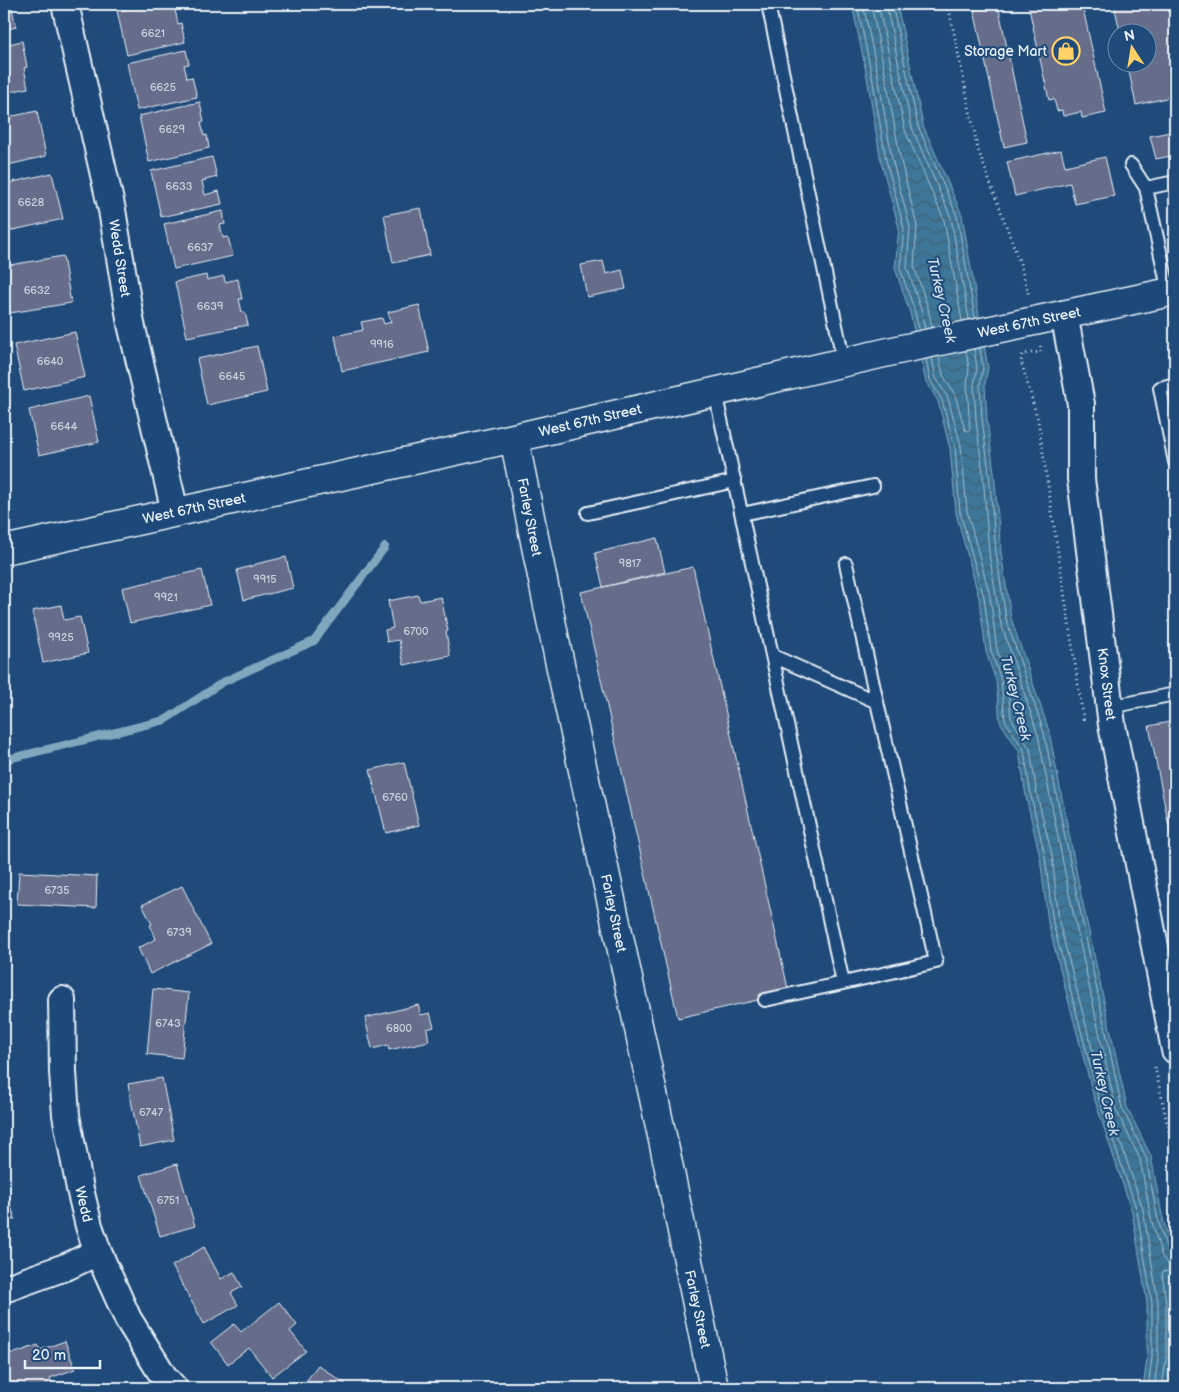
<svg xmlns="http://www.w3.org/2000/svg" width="1179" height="1392" viewBox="0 0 1179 1392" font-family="'Balsamiq Sans',sans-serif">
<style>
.water{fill:url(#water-waves);stroke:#81a7be}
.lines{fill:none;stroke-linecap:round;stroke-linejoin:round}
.shore{stroke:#a4c0d2;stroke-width:1}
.stream{stroke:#81a7be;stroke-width:8}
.building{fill:#666d8a;stroke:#e8f1f8}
.service-casing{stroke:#e8f1f8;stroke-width:16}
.minor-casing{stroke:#e8f1f8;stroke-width:30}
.tertiary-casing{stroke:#e8f1f8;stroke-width:31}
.path{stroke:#e8f1f8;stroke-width:3;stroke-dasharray:1 4;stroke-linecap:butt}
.service{stroke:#1f4a7a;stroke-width:12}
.minor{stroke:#1f4a7a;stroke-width:26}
.tertiary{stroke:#1f4a7a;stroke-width:28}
.labels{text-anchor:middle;stroke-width:4;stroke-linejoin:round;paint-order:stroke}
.number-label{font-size:11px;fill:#c8d0dc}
.poi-label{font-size:14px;fill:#e8f1f8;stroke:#1f4a7a;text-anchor:end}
.street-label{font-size:14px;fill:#e8f1f8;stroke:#1f4a7a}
.water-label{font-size:15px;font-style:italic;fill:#cedfea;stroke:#1f4a7a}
</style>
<defs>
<pattern id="water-waves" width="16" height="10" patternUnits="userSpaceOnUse" patternTransform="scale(1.25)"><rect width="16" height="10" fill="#3d7698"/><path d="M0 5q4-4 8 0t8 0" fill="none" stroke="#425f71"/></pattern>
</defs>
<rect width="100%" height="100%" fill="#1f4a7a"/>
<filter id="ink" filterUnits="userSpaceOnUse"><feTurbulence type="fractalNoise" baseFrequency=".02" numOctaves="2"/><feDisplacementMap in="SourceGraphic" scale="10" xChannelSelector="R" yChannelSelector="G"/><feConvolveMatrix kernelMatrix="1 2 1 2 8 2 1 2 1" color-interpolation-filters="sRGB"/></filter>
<g filter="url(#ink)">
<path class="water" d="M852,4H897L923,125L962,215L988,368L985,385L987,419L994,472L1001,552L1011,618L1049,731L1080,890L1127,1107L1151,1156L1162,1215L1175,1262V1380L1173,1388H1143L1147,1358V1303L1132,1212L1094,1098L1048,923L1040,857L1026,797L1019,751L1000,722L996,681L986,652L979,598L956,513L950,449L938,401L926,382L910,313L895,268L899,228L881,162L867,77Z"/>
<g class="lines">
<path class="shore" d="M857,4L872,76L886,160L904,228L900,268L915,312L919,330
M863,4L878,75L892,159L910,227L907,267L921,310L925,329
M871,4L885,73L900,157L917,226L914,266L928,308L932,327
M878,4L905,130L944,220L962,321
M886,4L912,128L951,218L969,319
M892,4L918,126L957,216L975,318
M980,348L983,368L980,385L982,419L989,473L996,552L1006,619L1044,733L1076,891L1122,1108L1146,1157L1157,1216L1168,1254L1171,1258L1175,1259
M974,349L977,368L974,385L976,420L983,474L989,553L1000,620L1038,735L1069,893L1116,1110L1140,1159L1151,1218L1162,1257L1167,1263L1175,1265
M939,357L943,375L955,395L965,430L968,431L970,429L967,385L969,368L966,351
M932,358L936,378L948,398L961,446L967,511L990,596L997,650L1007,679L1011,718L1030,749L1037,795L1052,855L1059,922L1104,1094L1143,1209L1158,1302V1359L1154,1388
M926,359L930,380L942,400L955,447L960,512L984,597L991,651L1001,680L1005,720L1024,750L1031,796L1045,856L1053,923L1098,1096L1137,1211L1152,1303V1358L1148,1388
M1162,1388L1166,1359V1303L1162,1273L1164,1271L1175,1273"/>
<path class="stream" d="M4,760L165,720L223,682L314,641L385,547"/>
</g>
<path class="building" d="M4,4H11L16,27L4,30Z
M149,4H176L178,10H175L178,24L181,23L185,42L127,55L117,11Z
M1028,4H1082L1106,113L1082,118L1081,112L1063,116L1062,110L1057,111L1054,99L1049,100Z
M1114,4H1175V96L1136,105L1127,62H1146V32H1120Z
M998,5L1027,142L1004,147L974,10Z
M22,41L27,67L24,68L28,88L4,93V45Z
M186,50L189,64L184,65L187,78L192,77L197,97L137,110L127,63Z
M200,102L204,122H201L204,136L207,135L209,148L149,162L139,116Z
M37,111L46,156L4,166V118Z
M1175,131V155L1156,159L1150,136Z
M1061,150L1065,166L1105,157L1114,196L1075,204L1070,183L1015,196L1007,162Z
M212,157L217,177L202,181L205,195L219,191L222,204L161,217L151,171Z
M52,173L63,219L4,232V184Z
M421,208L430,255L393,263L384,215Z
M223,211L225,224L220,225L223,238L228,237L233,256L174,269L164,224Z
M63,256L71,303L10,313L4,277V266Z
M603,261L606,274L622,270L626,289L587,297L581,265Z
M206,275L207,280L224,276L225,282L238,279L242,299H239L242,312H245L248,325L187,337L175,282Z
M419,305L429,352L342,371L335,336L363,330L361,322L382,318L384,324L391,322L388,312Z
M75,332L85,377L24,391L14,345Z
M257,346L267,392L207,405L197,359Z
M89,396L99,442L39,455L29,410Z
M657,538L665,572L603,587L595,553Z
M286,557L293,588L244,600L237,570L255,565L256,564Z
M693,567L789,993L678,1018L581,592Z
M202,570L210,605L130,623L122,588Z
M418,595L420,601L441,597L448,631L446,632L450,656L404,665L399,640L387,642L385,630L393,628L388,601Z
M61,605L64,620L80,617L88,653L43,663L32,611Z
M1175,721V857L1149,726Z
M404,762L419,825L386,833L370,770Z
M19,872L97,876L96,908L17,904Z
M182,886L211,944L150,974L138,948L156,939L150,925L152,924L142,905Z
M153,989L189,993L182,1058L147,1054Z
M418,1005L421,1015L430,1013L434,1027L427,1029L429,1041L389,1050L388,1045L372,1049L365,1018Z
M162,1078L174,1140L140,1147L128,1084Z
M177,1164L195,1226L160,1236L141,1175Z
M5,1187L15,1219L4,1223V1188Z
M204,1247L221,1279L234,1272L242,1287L231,1293L238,1305L204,1324L172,1266Z
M279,1302L297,1325L290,1331L306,1351L272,1377L249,1348L228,1364L211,1342L234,1324L241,1332Z
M65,1341L75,1369L50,1378L54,1387L50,1388H4V1354L11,1352L12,1354L38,1345L40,1350Z
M318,1365L351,1388H301Z"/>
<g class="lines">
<g class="service-casing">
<path id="service" d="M768,4L844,363
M1131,165L1146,188
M1169,292L1146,188L1175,182
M1175,384L1160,388L1175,462
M715,392L843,983L765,1000
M588,513L735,481
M742,514L873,486
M846,564L877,702
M773,656L877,702L936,962L843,983
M1110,707L1175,694"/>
</g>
<g class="minor-casing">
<path id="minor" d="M65,4L112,210L131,324L175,512
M1064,314L1081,404V479L1112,725L1175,1050
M62,1000L63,1072L66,1115L80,1189L89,1226L98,1252L128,1319L164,1377L174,1388
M4,1289L68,1266L98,1252"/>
</g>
<g class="tertiary-casing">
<path id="tertiary" d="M514,438L557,650L672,1182L714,1388
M4,550L514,438L893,351L1175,291"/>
</g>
<path class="path" d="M948,4L978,150L1019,260L1029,296
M1040,346L1041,352L1023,354L1021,361L1038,420L1084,723
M1155,1067L1175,1160"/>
<use href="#service" class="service"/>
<use href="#minor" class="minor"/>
<use href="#tertiary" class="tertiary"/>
</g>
</g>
<defs>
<g id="shop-ring" transform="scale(1.4375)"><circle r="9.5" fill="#1f4a7a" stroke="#ffd166" stroke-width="1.5"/><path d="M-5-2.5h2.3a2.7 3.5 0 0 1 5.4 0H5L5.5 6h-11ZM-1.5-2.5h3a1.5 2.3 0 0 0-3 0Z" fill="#ffd166"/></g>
</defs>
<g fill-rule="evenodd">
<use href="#shop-ring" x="1066" y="51"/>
</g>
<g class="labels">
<g class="number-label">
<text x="153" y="37">6621</text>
<text x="163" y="91">6625</text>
<text x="172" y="133">6629</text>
<text x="179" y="190">6633</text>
<text x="31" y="206">6628</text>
<text x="200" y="251">6637</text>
<text x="37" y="294">6632</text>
<text x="210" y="310">6639</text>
<text x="382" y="348">9916</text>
<text x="50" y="365">6640</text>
<text x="232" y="380">6645</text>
<text x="64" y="430">6644</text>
<text x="630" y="567">9817</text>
<text x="265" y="583">9915</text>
<text x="166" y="601">9921</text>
<text x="416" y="635">6700</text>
<text x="61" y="641">9925</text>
<text x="395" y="801">6760</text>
<text x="57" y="894">6735</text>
<text x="179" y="936">6739</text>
<text x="168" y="1027">6743</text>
<text x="399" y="1032">6800</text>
<text x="151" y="1116">6747</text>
<text x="168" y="1204">6751</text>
</g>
<g class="poi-label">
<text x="1047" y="56">Storage Mart</text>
</g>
<g class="street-label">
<text transform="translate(120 258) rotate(81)" y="5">Wedd Street</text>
<text transform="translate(1029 322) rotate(-12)" y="5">West 67th Street</text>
<text transform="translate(590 420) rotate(-13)" y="5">West 67th Street</text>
<text transform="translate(194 508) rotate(-12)" y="5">West 67th Street</text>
<text transform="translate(530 517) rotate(79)" y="5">Farley Street</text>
<text transform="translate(1107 684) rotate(83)" y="5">Knox Street</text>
<text transform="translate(614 913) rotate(78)" y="5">Farley Street</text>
<text transform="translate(84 1204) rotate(77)" y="5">Wedd</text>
<text transform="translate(698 1309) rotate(78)" y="5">Farley Street</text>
</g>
<g class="water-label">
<text transform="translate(942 300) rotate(77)" y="5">Turkey Creek</text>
<text transform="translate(1016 698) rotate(76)" y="5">Turkey Creek</text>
<text transform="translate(1105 1093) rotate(77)" y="5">Turkey Creek</text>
</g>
</g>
<rect width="1179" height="1392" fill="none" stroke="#1f4a7a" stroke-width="20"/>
<rect x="10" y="10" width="1159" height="1372" fill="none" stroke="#e8f1f8" stroke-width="2" filter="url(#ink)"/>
<g transform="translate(1132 48) rotate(348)"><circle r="24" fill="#1f4a7a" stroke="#6f8dac"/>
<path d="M0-4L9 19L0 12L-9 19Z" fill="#ffd166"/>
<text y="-8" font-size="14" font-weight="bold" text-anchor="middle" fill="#e8f1f8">N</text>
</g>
<path d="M25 1360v8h75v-8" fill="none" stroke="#e8f1f8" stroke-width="2.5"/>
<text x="32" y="1360" font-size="15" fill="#e8f1f8" stroke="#1f4a7a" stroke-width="4" paint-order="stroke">20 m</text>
</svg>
